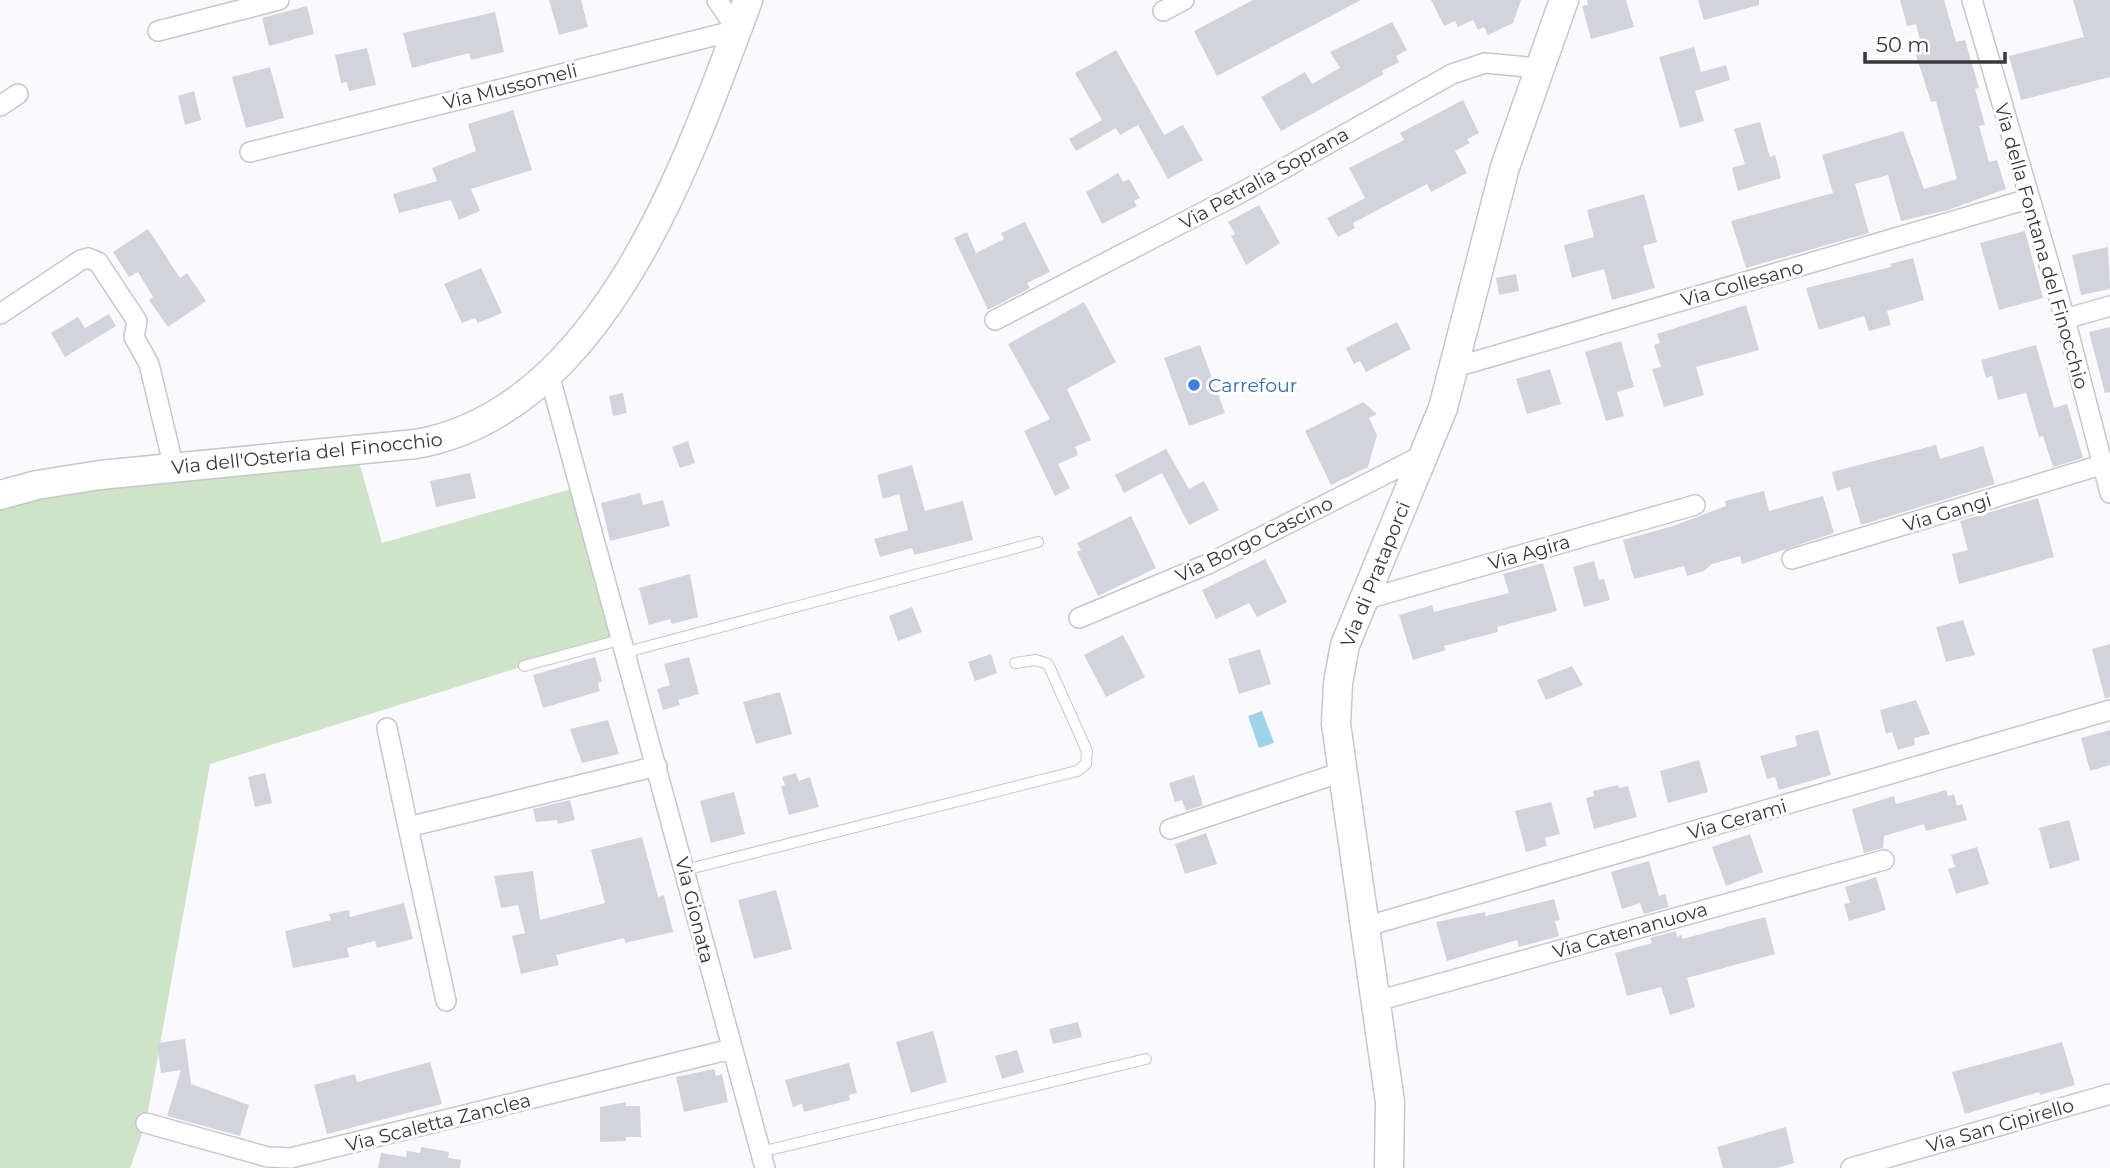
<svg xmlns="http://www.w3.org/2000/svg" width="2110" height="1168" viewBox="0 0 2110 1168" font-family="Montserrat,sans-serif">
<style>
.green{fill:#cee3c7}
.water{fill:#9fd3ea}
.building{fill:#d2d3dc}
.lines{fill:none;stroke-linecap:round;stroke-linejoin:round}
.lane-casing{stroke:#c6c6cf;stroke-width:12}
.street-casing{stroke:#c6c6cf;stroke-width:22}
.secondary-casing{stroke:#c6c6cf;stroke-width:31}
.lane{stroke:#fff;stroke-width:10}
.street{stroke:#fff;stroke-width:19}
.secondary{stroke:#fff;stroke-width:28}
.shop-dot{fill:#3f7fe0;stroke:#fff;stroke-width:2.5}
.labels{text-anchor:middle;stroke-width:6;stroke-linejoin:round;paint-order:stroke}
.street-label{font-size:19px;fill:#38383b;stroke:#fff}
.shop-label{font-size:19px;fill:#366cbe;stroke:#fff;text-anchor:start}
</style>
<rect width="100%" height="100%" fill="#fafafe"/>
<path class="green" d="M356,451L382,543L581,486L623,639L524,666L210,764L146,1123L130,1168H0V495Z"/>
<path class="water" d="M1262,711L1274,743L1259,748L1248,716Z"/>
<path class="building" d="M549,0H581L588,27L559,35Z
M1253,0H1361L1217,76L1194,31Z
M1431,0H1521L1513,23L1488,35L1484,27L1478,30L1473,20L1458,27L1455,21L1444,26Z
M1587,0H1626L1634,27L1591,39L1582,6L1588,5Z
M1698,0H1759V5L1704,20Z
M1900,0H1944L1956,42L1965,40L1979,88L1975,89L1985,125L1979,126L1989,162L1997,160L2006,189L1948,210L1901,221L1888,175L1855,184L1869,233L1746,268L1731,221L1833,193L1822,155L1903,131L1924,189L1957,179L1936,101L1931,102L1916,55L1923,52L1916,24L1907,26Z
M2073,0H2110V77L2021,100L2009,56L2084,37Z
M307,6L314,34L269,46L262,18Z
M495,12L504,52L471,60L469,53L412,68L403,33Z
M1392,22L1407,50L1396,56L1399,62L1382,71L1384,74L1281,131L1261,97L1305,72L1312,84L1340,68L1330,52Z
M1694,47L1701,72L1726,65L1730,80L1695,91L1704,121L1680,128L1659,57Z
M367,48L376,85L349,91L347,82L341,83L335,55Z
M1116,50L1164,135L1183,125L1203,160L1168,179L1138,125L1120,135L1116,128L1076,151L1069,139L1102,120L1075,73Z
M270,67L284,118L246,128L232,77Z
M194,91L201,120L185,125L178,96Z
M1463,100L1479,133L1467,139L1470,143L1455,151L1467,173L1431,192L1427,184L1353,223L1355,228L1338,237L1327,218L1365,198L1349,168L1404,140L1400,133Z
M513,110L532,170L471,189L480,211L459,220L451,200L399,213L393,194L437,181L432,168L476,151L468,124Z
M1760,122L1770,157L1775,155L1781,178L1738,191L1732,168L1745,164L1734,129Z
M1118,173L1123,182L1129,179L1140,198L1134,201L1137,206L1102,224L1086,192Z
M1644,194L1657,242L1643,246L1655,288L1612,300L1604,269L1572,278L1564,245L1594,237L1587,210Z
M1259,205L1280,243L1246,265L1231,236L1235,234L1228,222Z
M1025,222L1050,272L1027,283L1030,288L988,310L954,238L967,232L976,253L1004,239L1001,233Z
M148,229L180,278L187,273L206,301L168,327L149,300L153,297L138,272L129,277L113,252Z
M2025,231L2043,298L1999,310L1980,243Z
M2108,247L2110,289L2081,295L2072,255Z
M1913,258L1924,300L1887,311L1891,325L1869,331L1864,316L1819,330L1806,288L1891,267L1890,264Z
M481,268L502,313L478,323L475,318L462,323L444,284Z
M1516,274L1519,291L1499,295L1496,278Z
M1084,302L1116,362L1067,389L1091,440L1075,447L1078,455L1058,464L1070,488L1055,496L1024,431L1050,419L1008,344Z
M1746,305L1759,350L1696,367L1704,395L1664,407L1652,369L1661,367L1654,345L1660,343L1657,334Z
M109,314L116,326L65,357L51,333L78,317L85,328Z
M1397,322L1411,349L1366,372L1360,361L1354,364L1346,348Z
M2110,327V392L2105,393L2089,332Z
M1621,341L1634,387L1617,392L1624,416L1606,421L1585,352Z
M1200,345L1225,413L1189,426L1164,358Z
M2036,345L2054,408L2067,404L2083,458L2053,467L2043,436L2039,437L2026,393L1998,400L1992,376L1986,378L1981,360Z
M1550,369L1561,404L1527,414L1516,379Z
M623,393L627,413L613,416L609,396Z
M1363,402L1377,414L1369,418L1377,435L1368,467L1331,485L1305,431Z
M688,441L695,463L680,468L672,447Z
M1936,445L1940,459L1983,446L1995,484L1861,525L1850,487L1837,491L1832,472Z
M1166,449L1189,489L1204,481L1219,510L1189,525L1162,473L1124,493L1115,475Z
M912,465L925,511L963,501L973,540L914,555L912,548L880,557L874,539L908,530L899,494L883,499L877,475Z
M470,473L476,498L436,507L430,481Z
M1764,491L1769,511L1823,496L1834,533L1742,564L1740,556L1712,564L1704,571L1687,576L1684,566L1634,579L1623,540L1673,526L1726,506L1725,501Z
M640,493L643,505L663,500L670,526L610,541L601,503Z
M2038,498L2054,557L1959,584L1952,554L1968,550L1960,521Z
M1131,516L1156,568L1098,596L1077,552L1081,550L1077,543Z
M1265,559L1287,602L1257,617L1249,603L1216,619L1202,590Z
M1594,561L1599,580L1604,579L1610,600L1584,607L1573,567Z
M1543,563L1557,611L1497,627L1498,632L1444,646L1446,650L1413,660L1399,615L1432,605L1434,612L1509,593L1503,574Z
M690,574L698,617L672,624L670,619L649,625L639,588Z
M912,607L922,632L898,641L889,616Z
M1963,620L1975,655L1946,662L1936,627Z
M1123,635L1145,677L1106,697L1084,655Z
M2110,644V697L2105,698L2092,649Z
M1260,649L1271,684L1239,694L1228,659Z
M991,654L997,673L975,681L968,662Z
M595,657L602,681L598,683L600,691L543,708L533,675Z
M689,657L699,694L678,700L680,705L663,710L657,689L670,685L664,664Z
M1572,666L1583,685L1546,700L1537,680Z
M780,692L792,734L756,744L743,702Z
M1916,700L1930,734L1914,738L1915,745L1898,750L1892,732L1886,734L1880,710Z
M608,720L619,754L582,763L570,729Z
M1818,730L1831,775L1779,790L1775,777L1767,779L1760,756L1797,746L1795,736Z
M2110,730V765L2090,771L2081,738Z
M1699,760L1708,792L1668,803L1660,771Z
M265,773L272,803L255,807L248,777Z
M796,773L799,781L810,777L819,807L789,815L781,787L785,785L782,777Z
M1194,775L1203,805L1186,811L1182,800L1175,802L1169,783Z
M1618,785L1619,788L1628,786L1637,817L1594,829L1586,798L1594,796L1593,791Z
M1946,790L1948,796L1954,794L1957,806L1962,804L1967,820L1926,831L1924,824L1884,836L1883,848L1864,853L1852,809L1894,796L1896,804Z
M734,792L745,834L711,843L700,801Z
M570,800L575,820L558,824L557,820L536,822L533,809Z
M1551,802L1560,834L1545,838L1547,846L1526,852L1515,811Z
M2069,820L2080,860L2050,869L2039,828Z
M1206,833L1217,864L1185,874L1175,844Z
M1750,834L1763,872L1726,886L1712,847Z
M642,837L658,897L664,895L673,932L625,943L624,938L556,955L559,965L521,974L512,936L525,933L518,905L501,908L494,876L533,871L540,920L605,903L591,850Z
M1977,847L1989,884L1956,894L1948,869L1955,867L1951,855Z
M1649,861L1659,896L1665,894L1669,907L1644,914L1640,903L1622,909L1611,872Z
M1876,877L1886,910L1849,921L1844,904L1850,903L1845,887Z
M776,890L792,949L754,959L738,900Z
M1554,899L1560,920L1555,921L1559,936L1519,947L1517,940L1447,961L1436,922L1485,912L1486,916Z
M404,903L413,939L377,948L375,941L347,948L349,957L293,968L285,931L331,920L329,914L349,910L350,917Z
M1765,917L1775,954L1687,978L1695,1007L1670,1015L1661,987L1627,996L1615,953L1652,943L1650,938L1676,931L1677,937L1682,935V939Z
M1078,1022L1082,1037L1053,1044L1049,1029Z
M933,1031L947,1082L911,1093L896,1042Z
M185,1039L191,1084L249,1105L240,1136L167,1116L181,1070L161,1073L157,1043Z
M2062,1042L2075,1085L2040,1095L2039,1092L1965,1114L1952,1072Z
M1017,1050L1024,1072L1002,1079L995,1056Z
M430,1062L442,1104L327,1134L314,1085L355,1074L357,1082Z
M849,1063L857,1093L849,1095L850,1100L804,1112L802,1104L793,1107L785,1080Z
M714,1069L716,1076L722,1074L728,1102L684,1112L676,1077Z
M626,1102V1106H640L641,1137H626V1141L600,1142V1107Z
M1786,1127L1794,1163L1777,1168H1723L1717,1147Z
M421,1147L449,1152L448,1158L461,1160L460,1168H378L381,1153L406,1157L407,1151L420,1153Z"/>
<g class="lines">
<g class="lane-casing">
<path id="lane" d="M627,652L1038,542
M524,666L623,639
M685,870L1077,771L1086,764L1087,751L1048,664L1036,660L1015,663
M761,1152L1146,1059"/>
</g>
<g class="street-casing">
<path id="street" d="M1972,0L2065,319L2110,493
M1163,11L1184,0
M158,31L279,0
M0,106L18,94
M250,152L737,30L717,0
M0,314L81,260L88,258L98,262L137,321L134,337L149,364L174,468
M2065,319L2110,306
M995,320L1244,191L1452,74L1485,63L1538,68
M1456,367L2028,199
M549,374L765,1168
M1792,559L2101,465
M1363,600L1695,505
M1079,618L1208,564L1425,454
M387,728L408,827
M1170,829L1342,772
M1364,927L2110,710
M446,1001L408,827L657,766
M1377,1001L1884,860
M146,1123L268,1157L291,1158L731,1049
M1851,1168L2110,1094"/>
</g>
<g class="secondary-casing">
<path id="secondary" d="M0,495L37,485L100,475L416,444C605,411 690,156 748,0
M1389,1168L1390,1102L1336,724L1338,683L1345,645L1443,408L1505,167L1564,0"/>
</g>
<use href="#lane" class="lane"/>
<use href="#street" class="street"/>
<use href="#secondary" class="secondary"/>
</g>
<circle class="shop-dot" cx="1194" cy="385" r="7"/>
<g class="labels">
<g class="street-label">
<text transform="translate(510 86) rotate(-14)" y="7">Via Mussomeli</text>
<text transform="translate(1264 178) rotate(-29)" y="7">Via Petralia Soprana</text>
<text transform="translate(2042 246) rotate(74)" y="7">Via della Fontana del Finocchio</text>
<text transform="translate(1742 283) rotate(-16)" y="7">Via Collesano</text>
<text transform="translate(307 453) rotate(-6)" y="7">Via dell'Osteria del Finocchio</text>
<text transform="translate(1947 512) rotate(-17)" y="7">Via Gangi</text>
<text transform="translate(1254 539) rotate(-26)" y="7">Via Borgo Cascino</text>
<text transform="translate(1529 552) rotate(-16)" y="7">Via Agira</text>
<text transform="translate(1375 574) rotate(-68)" y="7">Via di Prataporci</text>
<text transform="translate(1737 819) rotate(-16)" y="7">Via Cerami</text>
<text transform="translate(695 910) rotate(76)" y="7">Via Gionata</text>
<text transform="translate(1630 930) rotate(-16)" y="7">Via Catenanuova</text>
<text transform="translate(438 1122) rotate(-14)" y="7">Via Scaletta Zanclea</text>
<text transform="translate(2000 1125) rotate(-16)" y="7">Via San Cipirello</text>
</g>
<g class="shop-label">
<text x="1208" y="392">Carrefour</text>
</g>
</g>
<path d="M1865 52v10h140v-10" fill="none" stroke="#38383b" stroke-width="3.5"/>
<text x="1876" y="52" font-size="21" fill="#38383b" stroke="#ffffff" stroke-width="5" paint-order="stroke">50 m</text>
</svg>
